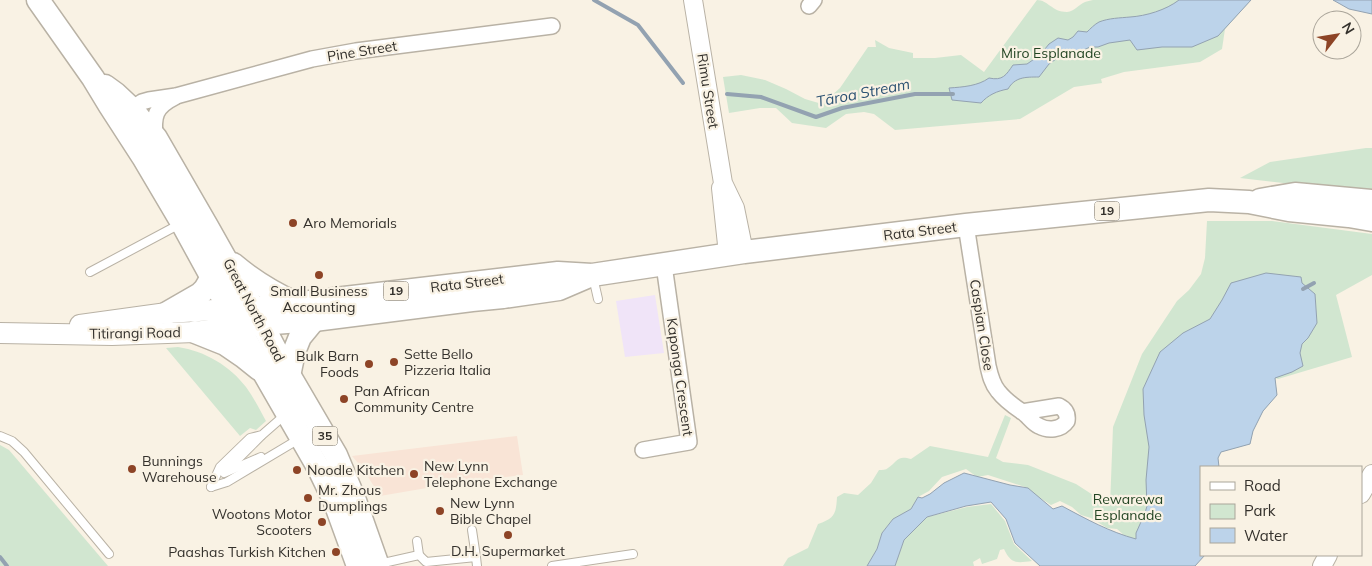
<svg xmlns="http://www.w3.org/2000/svg" width="1372" height="566" font-family="Mulish,sans-serif">
  <style>
    .industrial { fill: #f9e4d6 }
    .education { fill: #f0e4f8 }
    .green { fill: #d1e6d0 }
    .water { fill: #bcd3ea; stroke: #93a2b1 }
    .lines { fill: none; stroke-linecap: round; stroke-linejoin: round }
    .stream { stroke: #93a2b1; stroke-width: 4 }
    .service-casing { stroke: #b9b2a5; stroke-width: 10 }
    .minor-casing { stroke: #b9b2a5; stroke-width: 18 }
    .tertiary-casing { stroke: #b9b2a5; stroke-width: 20 }
    .secondary-casing { stroke: #b9b2a5; stroke-width: 22 }
    .primary-casing { stroke: #b9b2a5; stroke-width: 25 }
    .service { stroke: #fff; stroke-width: 8 }
    .minor { stroke: #fff; stroke-width: 15 }
    .tertiary { stroke: #fff; stroke-width: 18 }
    .secondary { stroke: #fff; stroke-width: 20 }
    .primary { stroke: #fff; stroke-width: 22 }
    .poi-dot { fill: #8d4426; stroke: #f9f2e4; stroke-width: 2 }
    .labels { text-anchor: middle; stroke-width: 4.5; stroke-linejoin: round; paint-order: stroke }
    .shield { fill: #f9f2e4; stroke: #6f6b63; stroke-width: 1 }
    .shield-label { font-size: 12px; font-weight: bold; fill: #34312c }
    .street-label { font-size: 14px; fill: #34312c; stroke: #f9f2e4 }
    .park-label { font-size: 14px; fill: #234523; stroke: #f9f2e4 }
    .poi-label { font-size: 14px; fill: #34312c; stroke: #f9f2e4; text-anchor: start }
    .water-label { font-size: 15px; font-style: italic; fill: #2c5273; stroke: #f9f2e4 }
  </style>
  <rect width="100%" height="100%" fill="#f9f2e4"/>
  <!-- industrial -->
  <path class="industrial" d="M517,436L523,475L456,483L380,496L363,469L352,456Z"/>
  <!-- education -->
  <path class="education" d="M655,295L664,353L625,357L616,301Z"/>
  <!-- green -->
  <g class="green">
    <path d="M1037,0C1048,0 1052,12 1067,12C1075,11 1078,5 1085,2C1087,1 1090,1 1093,0H1251L1225,29L1222,49L1200,62L1124,72L1101,79L1102,83L1074,87L1020,119L895,130L874,114L864,112L846,114L826,128L792,123L776,108H760L729,113L723,77L741,75L765,80L786,89L805,99L822,104L840,88L868,47H876L875,40L889,48L913,53V58H935L961,55L984,72Z"/>
    <path d="M1366,148H1372V193L1240,178L1270,162Z"/>
    <path d="M1207,221H1272L1372,234V275L1336,295L1352,357L1278,379L1275,378L1277,395L1263,411L1253,431L1250,444L1221,452L1218,458L1219,467L1192,340L1201,488L1164,551L1125,536L1117,529L1107,528L1091,518L1081,515L1072,507L1060,501L1051,505L1037,496L1028,488L988,475L977,477L966,469L942,477L929,491L918,497L911,509L893,519L882,533L877,549L867,566H783L788,558L808,548L818,524C835,518 836,514 837,497L844,493L858,495L871,483L879,470C882,470 886,470 888,468C898,462 896,455 911,459L930,446L988,457L1005,415L1011,418L996,458L1003,462L1028,465L1076,484L1110,506L1113,427L1142,354L1177,301L1189,290L1201,274L1205,258Z"/>
    <path d="M178,347C205,351 230,366 246,387C254,398 260,410 266,421L256,430L250,428L240,436L166,348Z"/>
    <path d="M0,445L9,450L108,566H0Z"/>
    <path d="M991,504L1005,521L1014,544L1032,561C1016,563 1011,564 1004,549L1000,550L997,559L982,564L980,558L973,562L974,566H895L904,540L927,517L967,507Z"/>
  </g>
  <!-- water -->
  <g class="water">
    <path d="M1179,0H1251L1218,36L1192,47H1162L1137,50L1130,40L1109,43L1098,47H1090L1073,55L1056,59L1049,64L1039,77C1025,77 1015,77 1008,89C997,91 988,95 981,103L952,100L949,88C963,87 978,86 989,78C1003,81 1006,75 1013,65L1027,64L1040,55L1049,44L1058,38L1068,40L1073,37L1078,31L1087,32C1090,29 1095,24 1099,22C1109,18 1120,18 1130,17C1146,16 1166,10 1179,0Z"/>
    <path d="M1333,0H1372V14L1349,9Z"/>
    <path d="M1266,273L1301,277L1302,283L1315,294L1317,323L1308,338L1302,344L1300,353L1303,366L1292,372L1275,378L1277,395L1263,411L1253,431L1250,444L1221,452L1218,458L1219,467H1201V555H1205L1195,566H1040L1015,543L1006,519L991,502L966,506L927,517L904,540L895,566H867L877,549L882,533L893,519L911,509L918,497L922,498L930,494L944,483L964,473L1010,485L1028,488L1053,509L1062,506C1086,519 1110,532 1136,539V533L1145,513L1147,506L1146,480L1149,447L1144,415L1143,389L1160,352L1183,333L1210,319L1222,300L1231,283Z"/>
  </g>
  <g class="lines">
    <!-- stream -->
    <g class="stream">
      <path d="M594,0L638,25L683,83"/>
      <path d="M727,94L761,97L816,117L842,108L915,94H953"/>
      <path d="M1303,289L1314,283"/>
      <path d="M0,557L7,566"/>
    </g>
    <!-- service casing -->
    <g class="service-casing">
      <g id="service">
        <path d="M90,272L180,224"/>
        <path d="M593,277L598,299"/>
        <path d="M0,436L12,441L24,452L109,554"/>
        <path d="M227,470L261,436"/>
        <path d="M224,473L261,457"/>
        <path d="M211,487L220,467L250,438L262,435L286,414"/>
        <path d="M211,487L227,482L299,439"/>
        <path d="M472,530L476,557"/>
        <path d="M417,541L419,555"/>
        <path d="M379,564L419,555L426,562L476,557L477,566"/>
        <path d="M552,566L633,554"/>
      </g>
    </g>
    <!-- minor casing -->
    <g class="minor-casing">
      <g id="minor">
        <path d="M809,6L814,0"/>
        <path d="M132,109L142,102L149,100L176,96L312,59L356,51L552,26"/>
        <path d="M155,137C153,116 155,107 175,97"/>
        <path d="M966,225L988,366C990,375 992,384 998,391C1005,400 1012,405 1021,411C1028,415 1032,423 1039,426C1048,431 1061,430 1067,421C1068,414 1065,409 1059,406L1022,412"/>
        <path d="M643,450L689,442L664,265"/>
      </g>
    </g>
    <!-- tertiary casing -->
    <g class="tertiary-casing">
      <g id="tertiary">
        <path d="M693,0L723,183L735,208L744,252"/>
        <path d="M721,188L728,254"/>
        <path d="M1361,494L1372,474"/>
        <path d="M1322,566L1328,555"/>
      </g>
    </g>
    <!-- secondary casing -->
    <g class="secondary-casing">
      <g id="secondary">
        <path d="M80,325L167,313L230,309"/>
        <path d="M0,333L112,335L195,332L239,326"/>
      </g>
    </g>
    <!-- primary casing -->
    <g class="primary-casing">
      <g id="primary">
        <path d="M38,0L93,78L110,106L143,157L182,223L264,373L318,467L334,500L358,566"/>
        <path d="M105,86L116,94L132,109L156,138L208,228L262,324L284,366L336,455L354,498L378,566"/>
        <path d="M1260,200L1295,194L1372,201"/>
        <path d="M233,264C253,281 271,292 295,303"/>
        <path d="M230,309L267,307L558,273L592,275L744,252L966,225L1209,200L1249,202L1289,210L1349,216L1372,220"/>
        <path d="M167,313L200,294L205,289L212,277"/>
        <path d="M248,325L314,320L472,300L503,297L559,289L587,277"/>
        <path d="M195,332L225,344L244,357L259,369"/>
        <path d="M289,376L294,352L300,337L314,320"/>
      </g>
    </g>
    <!-- service -->
    <use href="#service" class="service"/>
    <!-- minor -->
    <use href="#minor" class="minor"/>
    <!-- tertiary -->
    <use href="#tertiary" class="tertiary"/>
    <!-- secondary -->
    <use href="#secondary" class="secondary"/>
    <!-- primary -->
    <use href="#primary" class="primary"/>
  </g>
  <!-- markers -->
  <g class="poi-dot">
    <circle cx="293" cy="223" r="5"/>
    <circle cx="319" cy="275" r="5"/>
    <circle cx="394" cy="362" r="5"/>
    <circle cx="369" cy="364" r="5"/>
    <circle cx="344" cy="399" r="5"/>
    <circle cx="132" cy="469" r="5"/>
    <circle cx="297" cy="470" r="5"/>
    <circle cx="414" cy="474" r="5"/>
    <circle cx="308" cy="498" r="5"/>
    <circle cx="440" cy="511" r="5"/>
    <circle cx="322" cy="522" r="5"/>
    <circle cx="508" cy="535" r="5"/>
    <circle cx="336" cy="552" r="5"/>
  </g>
  <g class="labels">
    <!-- shield labels -->
    <g class="shield">
      <rect x="1094.5" y="201.5" width="25" height="19" rx="4"/>
      <rect x="383.5" y="281.5" width="25" height="19" rx="4"/>
      <rect x="312.5" y="426.5" width="25" height="19" rx="4"/>
    </g>
    <g class="shield-label">
      <text x="1107" y="215">19</text>
      <text x="396" y="295">19</text>
      <text x="325" y="440">35</text>
    </g>
    <!-- street labels -->
    <g class="street-label">
      <text transform="translate(362 51) rotate(-9)" y="5">Pine Street</text>
      <text transform="translate(708 91) rotate(81)" y="5">Rimu Street</text>
      <text transform="translate(920 231) rotate(-7)" y="5">Rata Street</text>
      <text transform="translate(467 283) rotate(-7)" y="5">Rata Street</text>
      <text transform="translate(254 310) rotate(62)" y="5">Great North Road</text>
      <text transform="translate(982 325) rotate(81)" y="5">Caspian Close</text>
      <text transform="translate(135 333) rotate(-1)" y="5">Titirangi Road</text>
      <text transform="translate(680 377) rotate(82)" y="5">Kaponga Crescent</text>
    </g>
    <!-- park labels -->
    <g class="park-label">
      <text x="1051" y="58">Miro Esplanade</text>
      <text x="1128" y="504">Rewarewa<tspan x="1128" dy="16">Esplanade</tspan></text>
    </g>
    <!-- poi labels -->
    <g class="poi-label">
      <text x="303" y="228">Aro Memorials</text>
      <text x="319" y="296" text-anchor="middle">Small Business<tspan x="319" dy="16">Accounting</tspan></text>
      <text x="404" y="359">Sette Bello<tspan x="404" dy="16">Pizzeria Italia</tspan></text>
      <text x="359" y="361" text-anchor="end">Bulk Barn<tspan x="359" dy="16">Foods</tspan></text>
      <text x="354" y="396">Pan African<tspan x="354" dy="16">Community Centre</tspan></text>
      <text x="142" y="466">Bunnings<tspan x="142" dy="16">Warehouse</tspan></text>
      <text x="424" y="471">New Lynn<tspan x="424" dy="16">Telephone Exchange</tspan></text>
      <text x="307" y="475">Noodle Kitchen</text>
      <text x="318" y="495">Mr. Zhous<tspan x="318" dy="16">Dumplings</tspan></text>
      <text x="450" y="508">New Lynn<tspan x="450" dy="16">Bible Chapel</tspan></text>
      <text x="312" y="519" text-anchor="end">Wootons Motor<tspan x="312" dy="16">Scooters</tspan></text>
      <text x="508" y="556" text-anchor="middle">D.H. Supermarket</text>
      <text x="326" y="557" text-anchor="end">Paashas Turkish Kitchen</text>
    </g>
    <!-- water labels -->
    <g class="water-label">
      <text transform="translate(863 93) rotate(-11)" y="5">Tāroa Stream</text>
    </g>
  </g>
  <!-- legend -->
  <rect x="1200" y="466" width="162" height="90" fill="#f9f2e4" stroke="#aaa59a"/>
  <rect x="1210" y="482" width="25" height="8" fill="#ffffff" stroke="#aaa59a"/>
  <text x="1244" y="491" font-size="15" fill="#34312c">Road</text>
  <rect x="1210" y="504" width="25" height="15" fill="#d1e6d0" stroke="#aaa59a"/>
  <text x="1244" y="516" font-size="15" fill="#34312c">Park</text>
  <rect x="1210" y="528" width="25" height="15" fill="#bcd3ea" stroke="#aaa59a"/>
  <text x="1244" y="541" font-size="15" fill="#34312c">Water</text>
  <!-- north arrow -->
  <g transform="translate(1337 35) rotate(59)"><circle r="24" fill="#f9f2e4" stroke="#aaa59a"/>
  <path d="M0-4L9 19L0 12L-9 19Z" fill="#8d4426"/>
  <text y="-8" font-size="14" font-weight="bold" text-anchor="middle" fill="#34312c">N</text>
  </g>
</svg>
